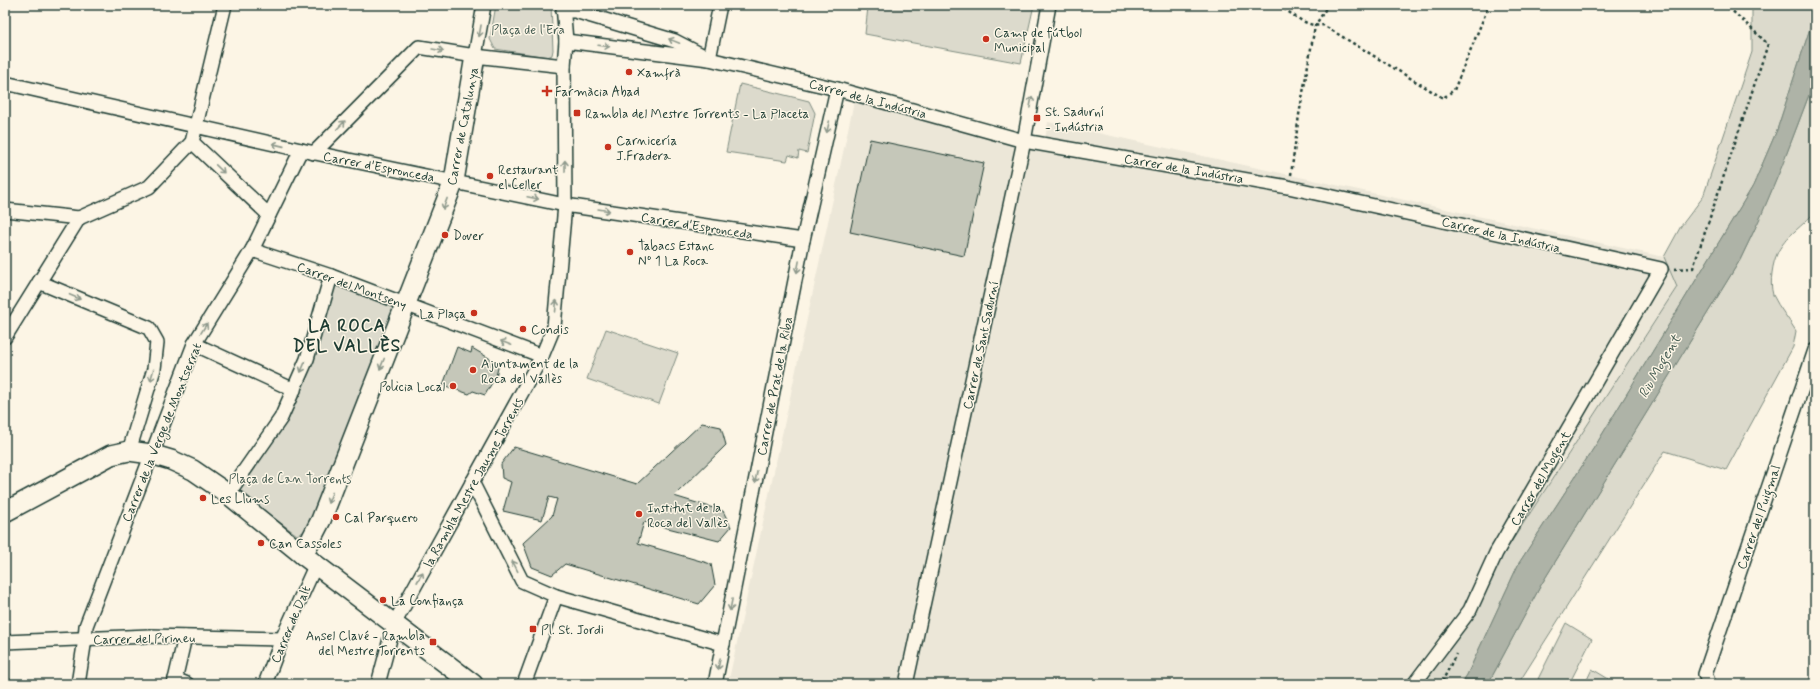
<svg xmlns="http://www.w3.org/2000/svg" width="1820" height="689" font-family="Mynerve,sans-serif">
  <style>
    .built { fill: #ece7d8 }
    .green { fill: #dcdacc; stroke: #7e8c80 }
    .water { fill: #aeb3a7; stroke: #758479 }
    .building { fill: #c5c7b9; stroke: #1f3d34 }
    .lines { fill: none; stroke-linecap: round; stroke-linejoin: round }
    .street-casing { stroke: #1f3d34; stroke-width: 16 }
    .secondary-casing { stroke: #1f3d34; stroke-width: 22 }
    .path { stroke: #1f3d34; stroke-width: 2.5; stroke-dasharray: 3 3; stroke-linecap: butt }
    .street { stroke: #fcf5e5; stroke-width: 13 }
    .secondary { stroke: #fcf5e5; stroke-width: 19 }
    .oneway { stroke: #8e998c }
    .poi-dot { fill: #c8321e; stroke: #fcf5e5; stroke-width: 1.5 }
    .labels { text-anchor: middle; stroke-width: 3; stroke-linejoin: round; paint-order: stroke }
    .park-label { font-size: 13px; fill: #455c52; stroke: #fcf5e5 }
    .poi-label { font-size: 13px; fill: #1f3d34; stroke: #fcf5e5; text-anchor: start }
    .street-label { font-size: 13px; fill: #1f3d34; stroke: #fcf5e5 }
    .water-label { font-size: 14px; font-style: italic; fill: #435a51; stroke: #fcf5e5 }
    .district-label { font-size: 17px; font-weight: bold; letter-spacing: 1px; fill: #1f3d34; stroke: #fcf5e5 }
  </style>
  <rect width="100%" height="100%" fill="#fcf5e5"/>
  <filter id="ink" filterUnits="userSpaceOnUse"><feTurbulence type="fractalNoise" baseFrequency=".025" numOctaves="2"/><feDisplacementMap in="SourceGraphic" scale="8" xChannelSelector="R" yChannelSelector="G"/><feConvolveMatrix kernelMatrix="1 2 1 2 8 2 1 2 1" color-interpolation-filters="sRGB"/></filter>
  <g filter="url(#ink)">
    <!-- built -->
    <path class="built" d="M854,102L1044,145L1048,122L1664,257L1677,287L1419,684H728Z"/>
    <!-- green -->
    <g class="green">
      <path d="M496,5H551L553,50L552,55L548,57L495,49L490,39Z"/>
      <path d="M858,5H1034L1021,63L865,34L868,7Z"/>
      <path d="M1752,5H1815V13L1777,130L1753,186L1597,443L1519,563L1467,675L1461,684H1419L1677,287L1664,257L1681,226L1703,197L1752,52Z"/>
      <path d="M1815,79V212C1795,234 1776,240 1772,273C1771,280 1771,288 1773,295C1779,308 1789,319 1796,331L1793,347L1726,470L1665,451L1518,684H1488L1541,585L1740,260C1769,202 1792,140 1815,79Z"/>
      <path d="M740,84L809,101L815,113L807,153L799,151L798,158L789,155L787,161L726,152Z"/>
      <path d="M335,281L402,307L312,528L297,535L232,487L281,418Z"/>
      <path d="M606,329L678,353L659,404L587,379Z"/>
      <path d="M1566,623L1592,639L1569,684H1548L1538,679Z"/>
      <path d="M1592,669L1617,684H1585Z"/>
    </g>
    <!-- water -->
    <path class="water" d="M1815,13V79L1782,166L1761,216L1740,260L1541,585L1488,684H1461L1467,675L1519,563L1597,443L1753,186L1777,130Z"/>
    <!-- building -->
    <g class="building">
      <path d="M870,139L984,163L964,256L850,232Z"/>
      <path d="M457,347L471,353L472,348L499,364L496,376L485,395L473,391L469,394L443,385Z"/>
      <path d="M702,423L721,427L726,445L674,496L723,511L731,527L719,541L644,522L638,543L711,564L715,585L699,604L565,564L552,575L532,567L523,543L552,516L557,499L549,497L542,520L503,511L511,482L502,478L501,464L514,447L637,484Z"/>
    </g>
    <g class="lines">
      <!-- street casing -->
      <g class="street-casing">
        <g id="street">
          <path d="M563,11H575L675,41L702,55"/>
          <path d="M566,41L709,59L837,89L1024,141L1288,187L1661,269L1496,553L1470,610L1414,684"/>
          <path d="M475,56L484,5"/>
          <path d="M709,59L720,5"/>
          <path d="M5,83L301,150L565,205L803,240"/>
          <path d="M192,142L269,215"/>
          <path d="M314,153L419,47L475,56L564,66"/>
          <path d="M5,210L79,218"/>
          <path d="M252,250L331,276L542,356"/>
          <path d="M39,282L149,328L157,342L154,369L129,451"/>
          <path d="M5,337L79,218L149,187L192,142L225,5"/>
          <path d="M194,344L294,390"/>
          <path d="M472,482L522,581L556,596L723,644"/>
          <path d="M228,494L281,418L307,359L331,276"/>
          <path d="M5,642L149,636L282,639"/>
          <path d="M175,679L187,684"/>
          <path d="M78,684L85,639L86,626L194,344L252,250L301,150"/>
          <path d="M174,684L185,637"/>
          <path d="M265,684L282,639L316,564"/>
          <path d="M378,684L394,624L542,356L554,327L565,205L564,66L566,41L563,5"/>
          <path d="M524,684L556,596"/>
          <path d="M715,684L803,240L837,89"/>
          <path d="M906,684L1024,141L1049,5"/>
          <path d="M1709,684L1705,674L1815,350"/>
        </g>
      </g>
      <!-- secondary casing -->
      <g class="secondary-casing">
        <g id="secondary">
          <path d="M5,512L111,455L129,451L151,454L171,460L193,470L228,494L303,555L473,684"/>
          <path d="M303,555L321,520L454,181L475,56"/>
        </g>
      </g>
      <!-- path -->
      <g class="path">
        <path d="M1279,5C1292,14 1307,28 1323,25L1443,98L1454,90L1489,5"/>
        <path d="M1291,175L1299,115L1315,26L1328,5"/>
        <path d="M1674,269L1693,268L1768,44L1726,5"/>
        <path d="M1450,684L1443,680L1456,654"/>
      </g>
      <!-- street -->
      <use href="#street" class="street"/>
      <!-- secondary -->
      <use href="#secondary" class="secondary"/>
    </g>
    <!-- one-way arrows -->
    <defs><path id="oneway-shaft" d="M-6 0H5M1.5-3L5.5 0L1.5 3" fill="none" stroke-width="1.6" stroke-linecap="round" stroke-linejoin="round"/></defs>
    <g class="oneway">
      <use href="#oneway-shaft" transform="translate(480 31) rotate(100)"/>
      <use href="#oneway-shaft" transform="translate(674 41) rotate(-158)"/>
      <use href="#oneway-shaft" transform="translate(604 46) rotate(7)"/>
      <use href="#oneway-shaft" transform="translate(438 50) rotate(10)"/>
      <use href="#oneway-shaft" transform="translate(1031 102) rotate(-79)"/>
      <use href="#oneway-shaft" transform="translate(341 125) rotate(-45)"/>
      <use href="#oneway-shaft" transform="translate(828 127) rotate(103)"/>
      <use href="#oneway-shaft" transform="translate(278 145) rotate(-167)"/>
      <use href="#oneway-shaft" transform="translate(565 166) rotate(-91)"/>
      <use href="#oneway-shaft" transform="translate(220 169) rotate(44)"/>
      <use href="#oneway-shaft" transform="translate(533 198) rotate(12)"/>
      <use href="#oneway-shaft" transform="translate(445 204) rotate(111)"/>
      <use href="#oneway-shaft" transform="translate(604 210) rotate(9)"/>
      <use href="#oneway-shaft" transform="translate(798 267) rotate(101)"/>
      <use href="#oneway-shaft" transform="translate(75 297) rotate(23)"/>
      <use href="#oneway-shaft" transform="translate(556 306) rotate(-85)"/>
      <use href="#oneway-shaft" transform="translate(204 328) rotate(-59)"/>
      <use href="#oneway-shaft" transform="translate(506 343) rotate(-159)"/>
      <use href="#oneway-shaft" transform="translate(382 364) rotate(112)"/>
      <use href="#oneway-shaft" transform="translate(303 367) rotate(113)"/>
      <use href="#oneway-shaft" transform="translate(152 375) rotate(106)"/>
      <use href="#oneway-shaft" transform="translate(756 477) rotate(101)"/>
      <use href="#oneway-shaft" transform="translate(330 498) rotate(112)"/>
      <use href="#oneway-shaft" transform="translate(515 566) rotate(-117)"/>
      <use href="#oneway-shaft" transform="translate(420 577) rotate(-61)"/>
      <use href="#oneway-shaft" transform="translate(731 605) rotate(101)"/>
      <use href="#oneway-shaft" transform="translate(719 664) rotate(101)"/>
    </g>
  </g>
  <!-- markers -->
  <g class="poi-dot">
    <circle cx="986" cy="39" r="4"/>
    <circle cx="629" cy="72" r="4"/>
    <path d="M545 85h4v4h4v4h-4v4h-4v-4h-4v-4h4z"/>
    <rect x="573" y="109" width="8" height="8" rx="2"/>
    <rect x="1033" y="114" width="8" height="8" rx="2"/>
    <circle cx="608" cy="147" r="4"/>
    <circle cx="490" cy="176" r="4"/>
    <circle cx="445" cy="235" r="4"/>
    <circle cx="630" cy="252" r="4"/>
    <circle cx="474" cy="313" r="4"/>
    <circle cx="523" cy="329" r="4"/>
    <circle cx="473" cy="370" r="4"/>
    <circle cx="453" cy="386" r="4"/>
    <circle cx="203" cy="498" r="4"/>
    <circle cx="639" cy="514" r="4"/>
    <circle cx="336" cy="517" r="4"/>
    <circle cx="261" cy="543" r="4"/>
    <circle cx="383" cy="600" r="4"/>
    <rect x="529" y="625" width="8" height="8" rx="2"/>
    <rect x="429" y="638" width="8" height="8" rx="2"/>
  </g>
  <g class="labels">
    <!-- park labels -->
    <g class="park-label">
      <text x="528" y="34">Plaça de l'Era</text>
      <text x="290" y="483">Plaça de Can Torrents</text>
    </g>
    <!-- poi labels -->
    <g class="poi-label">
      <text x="994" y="37">Camp de fútbol<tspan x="994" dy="15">Municipal</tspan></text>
      <text x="637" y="77">Xamfrà</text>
      <text x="555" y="96">Farmàcia Abad</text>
      <text x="1045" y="116">St. Sadurní<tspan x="1045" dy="15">- Indústria</tspan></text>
      <text x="585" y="118">Rambla del Mestre Torrents - La Placeta</text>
      <text x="616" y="145">Carnicería<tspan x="616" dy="15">J.Fradera</tspan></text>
      <text x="498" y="174">Restaurant<tspan x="498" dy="15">el Celler</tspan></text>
      <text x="453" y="240">Dover</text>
      <text x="638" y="250">Tabacs Estanc<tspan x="638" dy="15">Nº 1 La Roca</tspan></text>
      <text x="466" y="318" text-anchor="end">La Plaça</text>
      <text x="531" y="334">Condis</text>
      <text x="481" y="368">Ajuntament de la<tspan x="481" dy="15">Roca del Vallès</tspan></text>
      <text x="445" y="391" text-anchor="end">Policia Local</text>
      <text x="211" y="503">Les Llums</text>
      <text x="647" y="512">Institut de la<tspan x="647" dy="15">Roca del Vallès</tspan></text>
      <text x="344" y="522">Cal Parquero</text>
      <text x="269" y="548">Can Cassoles</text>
      <text x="391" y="605">La Confiança</text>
      <text x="541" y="634">Pl. St. Jordi</text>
      <text x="425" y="640" text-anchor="end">Ansel Clavé - Rambla<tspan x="425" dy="15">del Mestre Torrents</tspan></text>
    </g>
    <!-- street labels -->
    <g class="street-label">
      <text transform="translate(868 98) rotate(15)" y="5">Carrer de la Indústria</text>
      <text transform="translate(462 126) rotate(-79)" y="5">Carrer de Catalunya</text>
      <text transform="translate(379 166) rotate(11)" y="5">Carrer d'Espronceda</text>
      <text transform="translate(1184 168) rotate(10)" y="5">Carrer de la Indústria</text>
      <text transform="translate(697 225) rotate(9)" y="5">Carrer d'Espronceda</text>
      <text transform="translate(1501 234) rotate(13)" y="5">Carrer de la Indústria</text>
      <text transform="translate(352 285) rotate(20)" y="5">Carrer del Montseny</text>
      <text transform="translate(980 345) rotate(-78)" y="5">Carrer de Sant Sadurní</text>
      <text transform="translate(774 386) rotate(-79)" y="5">Carrer de Prat de la Riba</text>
      <text transform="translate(161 432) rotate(-68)" y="5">Carrer de la Verge de Montserrat</text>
      <text transform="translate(1540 478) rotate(-60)" y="5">Carrer del Mogent</text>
      <text transform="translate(473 482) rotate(-61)" y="5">la Rambla Mestre Jaume Torrents</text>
      <text transform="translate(1758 517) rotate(-71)" y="5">Carrer del Puigmal</text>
      <text transform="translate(290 624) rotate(-67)" y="5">Carrer de Dalt</text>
      <text transform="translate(144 638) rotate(-1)" y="5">Carrer del Pirineu</text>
    </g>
    <!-- water labels -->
    <g class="water-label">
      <text transform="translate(1659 366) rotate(-60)" y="5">Riu Mogent</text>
    </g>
    <!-- district labels -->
    <g class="district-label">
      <text x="347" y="331">LA ROCA<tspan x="347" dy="20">DEL VALLÈS</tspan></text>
    </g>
  </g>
  <!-- margin -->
  <rect width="1820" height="689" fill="none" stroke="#fcf5e5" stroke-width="20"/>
  <rect x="10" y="10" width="1800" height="669" fill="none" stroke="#1f3d34" stroke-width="1.5" filter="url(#ink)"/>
</svg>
